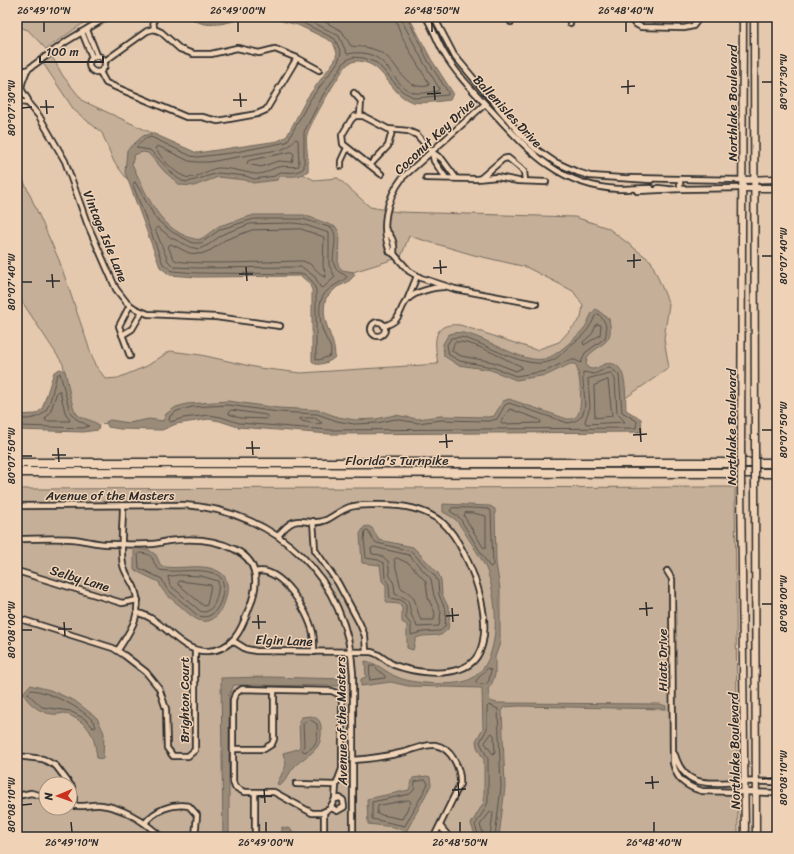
<svg xmlns="http://www.w3.org/2000/svg" width="794" height="854" font-family="Sriracha,sans-serif">
  <style>
    .green { fill: #c5af98; stroke: #786d62; fill-rule: evenodd }
    .water { fill: #9a8b79; stroke: #6e655a }
    .lines { fill: none; stroke-linecap: round; stroke-linejoin: round }
    .shore { stroke: #57514a; stroke-width: 1 }
    .street-casing { stroke: #2b2b2b; stroke-width: 8 }
    .secondary-casing { stroke: #2b2b2b; stroke-width: 9 }
    .highway-casing { stroke: #2b2b2b; stroke-width: 11 }
    .street { stroke: #f0d3b6; stroke-width: 4.5 }
    .secondary { stroke: #f0d3b6; stroke-width: 6 }
    .highway { stroke: #f0d3b6; stroke-width: 8 }
    .secondary-bridge-casing { stroke: #2b2b2b; stroke-width: 9; stroke-linecap: butt }
    .secondary-bridge { stroke: #f0d3b6; stroke-width: 6 }
    .ticks { fill: none; stroke: #2b2b2b; stroke-width: 1.5 }
    .labels { text-anchor: middle; stroke-width: 3; stroke-linejoin: round; paint-order: stroke }
    .street-label { font-size: 13px; fill: #2b2b2b; stroke: #f0d3b6 }
    .neatline { fill: none; stroke: #2b2b2b; stroke-width: 1.5 }
    .ticks-label { font-size: 10px; text-anchor: middle; fill: #2b2b2b }
  </style>
  <rect width="100%" height="100%" fill="#e4c9ae"/>
  <filter id="ink" filterUnits="userSpaceOnUse"><feTurbulence type="fractalNoise" baseFrequency=".025" numOctaves="2"/><feDisplacementMap in="SourceGraphic" scale="8" xChannelSelector="R" yChannelSelector="G"/><feConvolveMatrix kernelMatrix="1 2 1 2 8 2 1 2 1" color-interpolation-filters="sRGB"/></filter>
  <g filter="url(#ink)">
    <!-- green -->
    <g class="green">
      <path d="M17,17H85V22L46,49L28,30L17,26Z"/>
      <path d="M51,55L63,76L83,101L152,133L170,171L205,176L295,170L314,180L338,178L370,207L398,212L575,217L608,228L651,261L669,304L664,339L669,368L592,421H327L233,404L164,421L91,424L79,416L72,408L63,364L17,294V166L59,260L95,365L106,379L118,378L147,366L170,351L201,355L259,368L301,373L438,364C435,344 430,322 460,325L536,350L559,342L581,318L583,305L573,291L526,267L474,255L409,236L401,257L353,272H338L251,221L191,242L163,225L114,162L102,133L74,110L43,63Z"/>
      <path d="M735,487L738,837H17V489ZM46,784H70V808H46Z"/>
    </g>
    <!-- water -->
    <g class="water">
      <path d="M190,17H248C229,22 206,31 190,17Z"/>
      <path d="M266,17H409L431,59L453,93L450,100C441,101 421,104 413,102C391,96 386,67 364,62C359,60 351,61 347,65C340,72 310,124 307,134C305,142 309,160 308,171C299,178 291,176 280,176L277,180L253,183L245,180L218,177L194,186L180,185L165,172L148,153L143,152L134,155L132,164C147,195 160,234 200,240L219,226L254,215H304L336,227L339,233L338,265L342,270L353,272L355,275L348,282L337,287L326,298C319,323 335,335 335,357C330,362 322,365 315,364L312,361V290L309,283L301,276L197,277L170,275L160,267L125,172L127,150L143,136L152,133L197,153L278,141L287,136L307,98L335,60L337,53L333,42L298,25Z"/>
      <path d="M643,17H690L669,20Z"/>
      <path d="M596,309L609,319C614,344 603,341 588,356L586,364L588,368C595,371 599,366 605,364C629,358 625,397 626,410L641,419L642,432L330,434L238,427L220,421L209,419L176,424L162,430L120,429L108,427L106,422L110,420L129,423L149,419L163,421L166,414L176,407L187,404L228,401L278,408L318,410L338,417L355,420L376,419L395,415L418,419L440,416L489,417L494,416L503,401L509,399L567,419C571,419 576,419 578,414C583,407 580,369 575,364H570L547,375L516,380L491,370L458,365L444,356L443,344L448,335C471,321 522,371 550,357C558,354 580,334 585,327C589,321 590,313 596,309Z"/>
      <path d="M60,369L65,371C68,381 71,411 79,416C86,420 94,420 99,426L98,430L83,432L17,430V415L36,414L42,409L54,372Z"/>
      <path d="M443,504L490,506L495,509L496,563L500,589V643L495,657V675L492,683L488,689L490,701L497,703L660,704L666,706V709L519,706L504,707L502,710L505,787L499,837H476L471,824L484,802V760L477,747L476,741L483,728L482,688L408,686L391,682L361,686V679L366,677L365,661C378,663 385,672 397,677C412,684 451,686 466,681C505,667 498,596 485,566C481,558 461,526 456,520C452,517 447,514 443,512Z"/>
      <path d="M368,526L372,528L379,540L413,547L438,573L441,580L442,594L450,611L448,629L441,635L422,636L416,638L413,650L407,648V625L402,622V608L399,604L388,603L386,601V585L382,581L380,565L362,563L360,534L364,527Z"/>
      <path d="M134,548L149,550L156,555L161,566C179,571 204,561 221,573C236,582 222,626 202,621C194,620 185,610 179,605C171,598 162,593 159,582L134,570Z"/>
      <path d="M268,677L345,679V686L234,685L229,695V837H223L221,678Z"/>
      <path d="M30,685L50,690L75,701L97,718L104,733L103,759L97,758C94,732 89,723 64,713C47,718 30,707 23,693Z"/>
      <path d="M311,716C319,718 321,722 321,729C323,752 307,753 294,767C289,773 287,779 281,785L277,784L286,765L283,753L298,749L300,746L299,721L302,717Z"/>
      <path d="M427,776L430,777L431,785L406,832L394,827L368,824L367,799L409,790L413,778Z"/>
      <path d="M282,827L291,829L296,837H282Z"/>
    </g>
    <g class="lines">
      <!-- shore -->
      <g class="shore">
        <path d="M284,17L299,21L335,39L341,53L338,62L310,100L287,142L231,153L197,157L191,156L151,137L145,139L137,146V148L150,150L176,177L182,181L188,182L218,173L246,176L254,179L275,176L279,172C288,172 297,174 304,168V132L323,95L345,61L353,57L364,58L377,63L402,91L415,98L448,95V92L428,61L407,17"/>
        <path d="M303,17L339,36L347,54C392,45 389,89 416,93C423,94 431,92 438,91L439,88L424,63L403,23L402,17"/>
        <path d="M316,17L342,31L351,46C363,47 373,47 383,54C401,65 402,90 428,86L429,83C421,70 396,32 396,17"/>
        <path d="M296,139L298,140L299,166C292,168 285,165 278,167C270,169 264,175 255,174C243,172 231,168 218,168C207,169 194,182 183,176C173,172 161,157 155,148L158,146L189,161L197,162H209L283,149L289,146Z"/>
        <path d="M291,152L294,154L292,162L278,161L261,167L247,164L248,161Z"/>
        <path d="M135,182L156,219L172,232L193,243H201L221,229L254,219H303L332,228C340,240 329,256 335,267C337,273 344,273 347,277C340,284 329,286 323,296C317,305 320,326 325,336C328,343 333,348 330,356L319,360L316,359V290L312,281L304,274L197,273L172,271L163,264L133,185Z"/>
        <path d="M293,223L302,224L329,233V265L335,277L323,288L320,287L315,277L302,267L197,268L174,267L168,261L155,229L158,227L170,237L190,247L199,249L208,245L223,234L250,224Z"/>
        <path d="M301,229L324,237L323,266L326,275L325,278L310,264L303,261C283,261 185,266 175,260C171,257 170,250 168,246L171,244L189,253L201,254L211,250L225,240L252,230Z"/>
        <path d="M598,314C606,321 608,328 605,338L585,353L581,363L575,360H569L546,371L516,376L492,367L460,361L449,355L447,345L451,338L461,337C486,343 526,371 551,361C559,358 565,349 572,344C583,336 590,329 595,316Z"/>
        <path d="M597,324L601,325L600,335L584,345L583,342L592,334Z"/>
        <path d="M455,342C473,340 503,359 521,366L522,368L516,371L493,362L461,356L452,351Z"/>
        <path d="M610,367L619,375L622,412L637,421L636,428L330,430L239,423L221,417L209,415L183,418L171,422L169,420L170,416L177,411L192,407L228,405L278,412L317,414L337,421L354,424L377,423L395,419L418,423L441,420L489,421L497,419L505,405L509,403L568,423C595,419 581,391 583,372L594,374Z"/>
        <path d="M611,373L615,379L617,413L625,422L586,424L585,421L590,407L588,379Z"/>
        <path d="M608,380L612,416L595,418L594,386Z"/>
        <path d="M60,391L65,412L70,421H46L45,419L50,413L57,392Z"/>
        <path d="M510,409L540,420L541,423L502,424L501,422Z"/>
        <path d="M231,410L266,415L268,418L266,419L240,418L229,414V412Z"/>
        <path d="M302,418H315L322,423L316,424L302,421L300,419Z"/>
        <path d="M17,419C53,421 48,403 57,375L60,373L70,412L76,419L89,426L83,428L17,426"/>
        <path d="M473,508L488,509L491,511L493,565L491,567L489,566L459,517L450,511L452,508Z"/>
        <path d="M473,513L486,516V548L483,547L464,516L465,513Z"/>
        <path d="M368,530L373,540L377,543L411,551L435,576L438,582L439,595L446,611L445,627L440,631L422,632L411,635V625L406,618V605L401,600L390,598L389,585L385,578L384,563L378,560L366,558L364,539L365,531Z"/>
        <path d="M374,547L409,555L431,579L434,596L441,612L439,626L417,627C416,622 412,618 411,614C407,598 412,601 395,594L394,584L390,576L388,561L380,555L372,554L371,549Z"/>
        <path d="M140,553C158,554 149,562 160,570C175,574 209,565 221,578C228,585 219,626 197,615L166,588L162,579L139,568L138,554Z"/>
        <path d="M397,558L410,564L426,582L428,598L435,613L434,620H421C414,605 419,597 401,588L394,560Z"/>
        <path d="M179,575L201,576L218,581C220,591 214,617 200,611L170,585L168,577Z"/>
        <path d="M180,581L211,585L207,605L204,606L178,584Z"/>
        <path d="M370,666H374L385,676V678L370,680Z"/>
        <path d="M488,668L491,670L489,681L485,685L476,683V681Z"/>
        <path d="M31,690C46,690 93,712 96,727L94,728L85,719L70,711L42,707L28,694Z"/>
        <path d="M311,720L317,724C318,737 318,747 304,752L302,750L304,745L303,723Z"/>
        <path d="M492,733L494,735L495,752L493,754L485,743Z"/>
        <path d="M426,780L428,784L405,826L372,819V802L410,794L414,790L415,782Z"/>
        <path d="M409,800L411,802L402,819L377,814L378,806Z"/>
        <path d="M479,837L475,825L485,809L488,802V759L480,742L487,729V707L489,705L498,709L501,787L495,837"/>
        <path d="M484,837L480,825L491,811L493,813L490,837"/>
      </g>
      <!-- street casing -->
      <g class="street-casing">
        <g id="street">
          <path d="M153,17L154,29"/>
          <path d="M426,17C433,28 437,41 444,53C456,74 475,93 492,111C529,151 559,186 618,189C629,189 640,188 651,188"/>
          <path d="M434,17L454,55L521,135L536,149L555,162L577,172L590,176L651,180"/>
          <path d="M570,17V23"/>
          <path d="M630,17L634,23L641,27L684,28L693,26L700,17"/>
          <path d="M511,22V17"/>
          <path d="M154,29L161,32L180,49L193,54H211L237,48L259,53L275,49L297,58L319,70"/>
          <path d="M87,30L97,55"/>
          <path d="M82,32L92,57"/>
          <circle cx="97" cy="64" r="8"/>
          <path d="M105,61L147,31L154,29"/>
          <path d="M27,70L67,41L107,17"/>
          <path d="M17,71L27,70L22,83"/>
          <path d="M100,72L106,83L186,117H202L218,121L257,114L266,110L297,58"/>
          <path d="M17,74L22,83L21,89L17,93"/>
          <path d="M354,93L361,101L360,115"/>
          <path d="M17,97L22,102L28,103V100L21,89"/>
          <path d="M28,103L39,116L65,161L87,223L116,289L127,303L136,309L148,314L216,317L280,326"/>
          <path d="M485,104L403,177C386,199 380,227 390,252L394,254L409,271L421,278L455,289L536,304"/>
          <path d="M432,152L434,161L446,178"/>
          <path d="M370,165L388,146L392,131"/>
          <path d="M341,166V161L347,148"/>
          <path d="M381,174L343,144L342,135L351,120L355,116H363L388,129L408,131L417,135L432,152L442,159L456,178"/>
          <path d="M426,178L476,179L497,177L518,181L546,182"/>
          <path d="M481,178L503,159L508,158L524,171L525,181"/>
          <path d="M630,178L680,179V189L637,191"/>
          <path d="M679,179L743,180"/>
          <path d="M658,188L668,189"/>
          <path d="M679,189L743,188"/>
          <path d="M386,230C393,238 395,244 394,254"/>
          <path d="M408,298L417,276"/>
          <path d="M130,305L119,326L130,356"/>
          <circle cx="378" cy="329" r="7"/>
          <path d="M384,326C404,320 397,310 408,299C414,292 435,287 444,287"/>
          <path d="M122,335L132,329L142,312"/>
          <path d="M17,506L184,505C278,511 348,579 353,674V837"/>
          <path d="M313,521L315,550L338,583L360,624L365,636L366,651"/>
          <path d="M17,539C35,539 54,538 72,539C84,540 96,544 108,544C122,544 137,545 151,544C157,544 162,542 168,541C190,538 214,539 234,549C262,562 258,588 248,611C241,631 232,650 208,651C179,653 165,619 138,613"/>
          <path d="M17,571L122,603L138,600"/>
          <path d="M667,571L672,579L673,763C677,780 685,786 702,791L777,793"/>
          <path d="M255,572C281,565 308,611 313,633C314,640 314,646 314,652"/>
          <path d="M777,594V600"/>
          <path d="M17,618L113,648L124,655L146,672L159,688L166,709L167,748L173,756H188L195,750V650"/>
          <path d="M233,641L246,649L256,651L371,652C381,654 385,661 394,665C413,672 441,676 460,669C511,653 470,547 443,523C424,508 403,505 380,505C370,505 359,504 350,507C341,510 334,516 326,520C305,529 299,508 278,536"/>
          <path d="M118,650C131,630 144,612 134,587C131,580 125,574 123,565C120,547 123,525 123,506"/>
          <path d="M242,689L332,691L340,695L342,702V769L336,785L335,799L331,806L332,808L321,813H312L274,792H244L235,787L233,782V700L235,694Z"/>
          <path d="M777,742V748"/>
          <path d="M233,749H264L272,744L274,739V690"/>
          <path d="M675,755C685,789 711,783 739,782C752,781 764,782 777,782"/>
          <path d="M17,756L43,759L56,766L72,787L74,797L73,806"/>
          <path d="M353,760C371,759 388,756 405,752C415,749 425,744 435,745C452,748 461,769 460,784L434,837"/>
          <path d="M296,784L336,785"/>
          <path d="M255,792V837"/>
          <path d="M17,796L31,793L46,797"/>
          <path d="M70,805C81,808 91,804 101,805C125,808 144,821 161,837"/>
          <path d="M332,808L337,811L344,807L343,800L340,798L335,799"/>
          <path d="M145,823C155,810 172,803 189,806L197,815L195,837"/>
          <path d="M440,826L449,837"/>
          <path d="M324,837V812"/>
        </g>
      </g>
      <!-- secondary casing -->
      <g class="secondary-casing">
        <g id="secondary">
          <path d="M754,17L755,452"/>
          <path d="M743,180L777,179"/>
          <path d="M743,188H777"/>
          <path d="M741,451L743,17"/>
          <path d="M741,485L745,837"/>
          <path d="M755,485L756,837"/>
        </g>
      </g>
      <!-- highway casing -->
      <g class="highway-casing">
        <g id="highway">
          <path d="M17,463H777"/>
          <path d="M17,472L777,473"/>
        </g>
      </g>
      <!-- street -->
      <use href="#street" class="street"/>
      <!-- secondary -->
      <use href="#secondary" class="secondary"/>
      <!-- highway -->
      <use href="#highway" class="highway"/>
      <!-- secondary-bridge casing -->
      <g class="secondary-bridge-casing">
        <g id="secondary-bridge">
          <path d="M741,451V485"/>
          <path d="M755,452V485"/>
        </g>
      </g>
      <!-- secondary-bridge -->
      <use href="#secondary-bridge" class="secondary-bridge"/>
    </g>
  </g>
  <!-- ticks -->
  <path class="ticks" d="M44,22V32M238,22V32M432,22V32M626,22V32M628,80V94M762,82H772M434,86L435,100M621,87L635,86M240,93L241,107M427,94L441,93M46,100L47,114M233,100H247M40,107H54M22,108L32,107M634,254V268M762,256H772M440,260L441,274M627,261L641,260M246,267L247,281M433,268L447,267M52,274L53,288M239,274H253M46,281H60M22,282H32M640,428L641,442M762,430H772M446,434L447,448M633,435L647,434M252,441L253,455M439,442L453,441M58,448L59,462M246,448H260M52,455H66M22,456H32M646,602L647,616M762,604H772M452,608L453,622M639,609L653,608M258,615L259,629M446,616L459,615M64,622L65,636M252,622H266M58,629H72M22,630H32M652,776L653,789M762,779L772,778M458,782L459,796M645,783L659,782M264,789L265,803M452,790L466,789M258,796H272M22,805L32,804M71,822L72,832M266,822V832M460,822V832M654,822V832"/>
  <g class="labels">
    <!-- street labels -->
    <g class="street-label">
      <text transform="translate(732 103) rotate(-90)" y="5">Northlake Boulevard</text>
      <text transform="translate(508 111) rotate(47)" y="5">Ballenisles Drive</text>
      <text transform="translate(434 136) rotate(-43)" y="5">Coconut Key Drive</text>
      <text transform="translate(106 236) rotate(68)" y="5">Vintage Isle Lane</text>
      <text transform="translate(731 427) rotate(-90)" y="5">Northlake Boulevard</text>
      <text x="397" y="465">Florida's Turnpike</text>
      <text x="110" y="500">Avenue of the Masters</text>
      <text transform="translate(80 578) rotate(17)" y="5">Selby Lane</text>
      <text transform="translate(284 640) rotate(2)" y="5">Elgin Lane</text>
      <text transform="translate(662 660) rotate(-90)" y="5">Hiatt Drive</text>
      <text transform="translate(184 700) rotate(-90)" y="5">Brighton Court</text>
      <text transform="translate(341 721) rotate(-91)" y="5">Avenue of the Masters</text>
      <text transform="translate(734 751) rotate(-91)" y="5">Northlake Boulevard</text>
    </g>
  </g>
  <!-- margin -->
  <rect width="794" height="854" fill="none" stroke="#f0d3b6" stroke-width="44"/>
  <!-- north arrow -->
  <g transform="translate(58 796) rotate(268)"><circle r="19" fill="#f0d3b6" stroke="#a1907e"/>
  <path d="M0-3L7 15L0 10L-7 15Z" fill="#c8321e"/>
  <text y="-6" font-size="11" font-weight="bold" text-anchor="middle" fill="#2b2b2b">N</text>
  </g>
  <!-- scale -->
  <path d="M40 56v6h63v-6" fill="none" stroke="#2b2b2b" stroke-width="2"/>
  <text x="46" y="56" font-size="12" fill="#2b2b2b" stroke="#f0d3b6" stroke-width="3" paint-order="stroke">100 m</text>
  <rect x="22" y="22" width="750" height="810" class="neatline"/>
  <g class="ticks-label">
    <text x="44" y="14">26°49'10"N</text>
    <text x="238" y="14">26°49'00"N</text>
    <text x="432" y="14">26°48'50"N</text>
    <text x="626" y="14">26°48'40"N</text>
    <text transform="translate(783 82) rotate(-90)" y="4">80°07'30"W</text>
    <text transform="translate(11 108) rotate(-90)" y="4">80°07'30"W</text>
    <text transform="translate(783 256) rotate(-90)" y="4">80°07'40"W</text>
    <text transform="translate(11 282) rotate(-90)" y="4">80°07'40"W</text>
    <text transform="translate(783 430) rotate(-90)" y="4">80°07'50"W</text>
    <text transform="translate(11 456) rotate(-90)" y="4">80°07'50"W</text>
    <text transform="translate(783 604) rotate(-90)" y="4">80°08'00"W</text>
    <text transform="translate(11 630) rotate(-90)" y="4">80°08'00"W</text>
    <text transform="translate(783 778) rotate(-90)" y="4">80°08'10"W</text>
    <text transform="translate(11 805) rotate(-90)" y="4">80°08'10"W</text>
    <text x="72" y="846">26°49'10"N</text>
    <text x="266" y="846">26°49'00"N</text>
    <text x="460" y="846">26°48'50"N</text>
    <text x="654" y="846">26°48'40"N</text>
  </g>
</svg>
